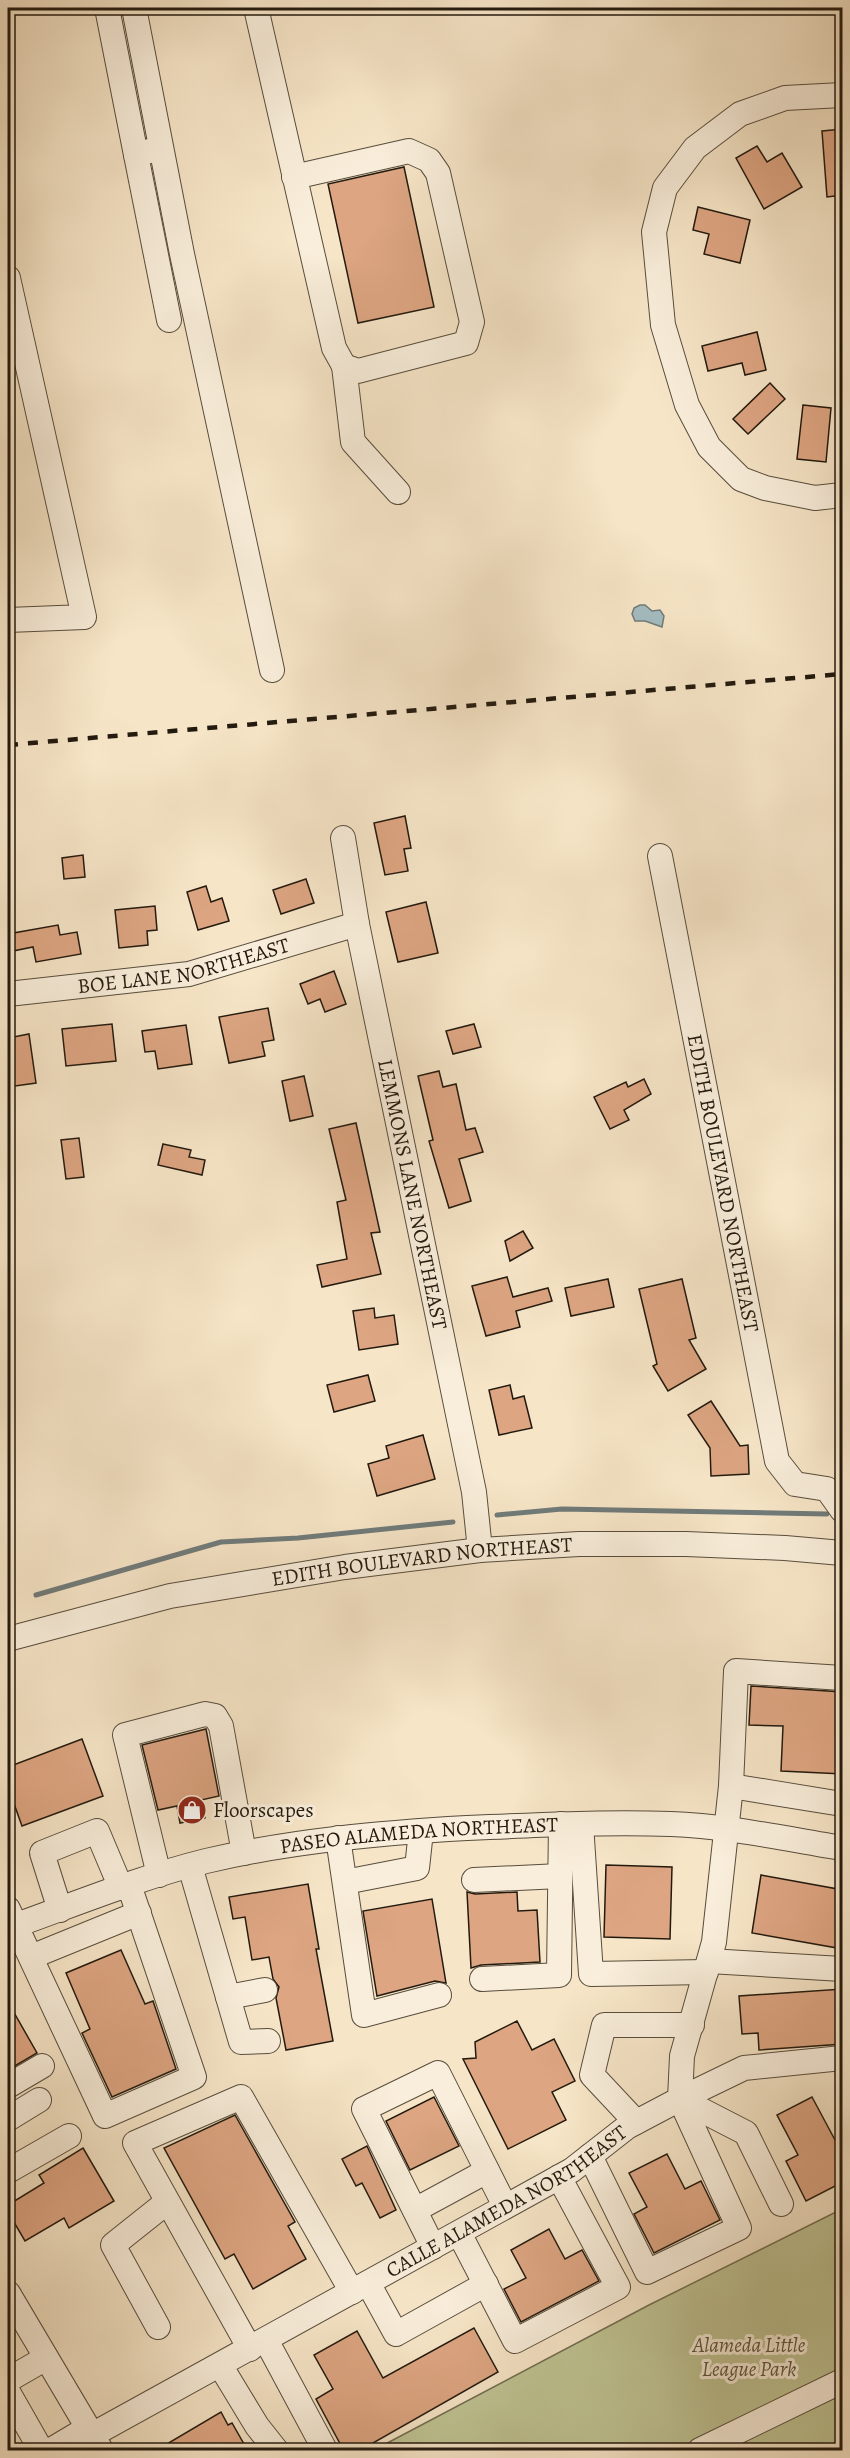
<svg xmlns="http://www.w3.org/2000/svg" width="850" height="2458" font-family="Alegreya,serif">
  <style>
    .green { fill: #bfc393; stroke: #716e51; stroke-width: 1.5 }
    .water { fill: #a3bcc1; stroke: #707b7a; stroke-width: 1.5 }
    .lines { fill: none; stroke-linecap: round; stroke-linejoin: round }
    .stream { stroke: #707b7a; stroke-width: 5 }
    .building { fill: #dda582; stroke: #231a0f; stroke-width: 1.5 }
    .minor-casing { stroke: #584d3d; stroke-width: 26 }
    .minor { stroke: #f9eedb; stroke-width: 24 }
    .rail { stroke: #231a0f; stroke-width: 4.5; stroke-dasharray: 10 10; stroke-linecap: butt }
    .labels { text-anchor: middle; stroke-width: 6; stroke-linejoin: round; paint-order: stroke }
    .street-label { font-size: 21px; fill: #231a0f; stroke: #f9eedb }
    .poi-label { font-size: 21px; fill: #231a0f; stroke: #f9eedb; text-anchor: start }
    .park-label { font-size: 21px; font-style: italic; fill: #5a553d; stroke: #f9eedb }
  </style>
  <rect width="100%" height="100%" fill="#f6e5c7"/>
  <filter id="stains"><feTurbulence type="fractalNoise" baseFrequency=".00333" numOctaves="4"/><feColorMatrix values="0 0 0 0 .2 0 0 0 0 .09 0 0 0 0 .02 0 0 0 .5 -.17"/></filter>
  <radialGradient id="worn" r=".72"><stop offset=".6" stop-color="#630" stop-opacity="0"/><stop offset="1" stop-color="#630" stop-opacity=".3"/></radialGradient>
  <!-- green -->
  <path class="green" d="M842,2209V2450H374L649,2305Z"/>
  <!-- water -->
  <path class="water" d="M640,605H645L652,611L660,610L664,616L662,627L645,621H635L632,614L634,608Z"/>
  <g class="lines">
    <!-- stream -->
    <g class="stream">
      <path d="M497,1515L562,1509L827,1514"/>
      <path d="M36,1595L221,1542L298,1538L453,1522"/>
      <path d="M8,1602L10,1600"/>
    </g>
  </g>
  <!-- building -->
  <g class="building">
    <path d="M843,129V195L827,197L822,131Z"/>
    <path d="M757,146L767,162L782,153L802,187L764,209L736,158Z"/>
    <path d="M404,167L434,307L358,323L328,184Z"/>
    <path d="M698,207L750,220L740,263L704,254L709,234L693,230Z"/>
    <path d="M757,332L766,370L745,375L742,363L708,371L702,346Z"/>
    <path d="M770,383L785,399L748,434L733,419Z"/>
    <path d="M803,405L831,408L826,462L797,459Z"/>
    <path d="M405,816L411,848L404,849L408,871L385,875L374,823Z"/>
    <path d="M83,855L85,877L64,879L62,858Z"/>
    <path d="M306,879L314,903L281,914L273,890Z"/>
    <path d="M206,886L211,902L222,898L229,921L198,930L187,892Z"/>
    <path d="M426,902L438,953L398,962L386,912Z"/>
    <path d="M155,906L157,930L147,931L148,945L119,948L115,910Z"/>
    <path d="M58,925L60,935L77,932L81,954L36,962L33,947L8,952V934Z"/>
    <path d="M334,971L346,1004L325,1012L320,999L308,1004L300,984Z"/>
    <path d="M268,1008L274,1040L262,1042L265,1056L229,1063L219,1017Z"/>
    <path d="M112,1024L116,1061L66,1066L62,1029Z"/>
    <path d="M474,1024L481,1047L453,1054L446,1031Z"/>
    <path d="M186,1025L192,1064L158,1069L155,1051L145,1052L142,1031Z"/>
    <path d="M29,1034L36,1083L8,1087V1038Z"/>
    <path d="M439,1071L443,1087L456,1084L466,1130L475,1128L483,1152L459,1159L471,1201L449,1208L429,1141L433,1140L418,1076Z"/>
    <path d="M304,1076L313,1116L290,1121L282,1081Z"/>
    <path d="M644,1079L651,1094L624,1110L629,1120L610,1129L594,1097L626,1082L628,1087Z"/>
    <path d="M356,1123L380,1232L371,1233L381,1274L322,1287L317,1265L347,1259L337,1202L346,1200L329,1129Z"/>
    <path d="M79,1138L84,1177L66,1179L61,1140Z"/>
    <path d="M163,1144L191,1150L189,1157L205,1160L202,1175L158,1165Z"/>
    <path d="M523,1231L533,1248L510,1261L505,1241Z"/>
    <path d="M507,1277L513,1297L548,1288L552,1301L516,1311L520,1327L486,1336L472,1286Z"/>
    <path d="M608,1279L614,1307L571,1316L565,1288Z"/>
    <path d="M682,1279L696,1338L689,1340L706,1369L668,1391L653,1366L657,1364L639,1289Z"/>
    <path d="M374,1308L375,1318L394,1315L398,1344L359,1350L353,1311Z"/>
    <path d="M368,1375L375,1401L334,1412L327,1385Z"/>
    <path d="M510,1385L513,1399L524,1396L532,1428L499,1435L489,1390Z"/>
    <path d="M711,1401L740,1446L748,1445L749,1474L711,1476L710,1448L688,1415Z"/>
    <path d="M423,1435L435,1479L377,1496L368,1464L389,1458L386,1446Z"/>
    <path d="M751,1686L843,1692V1774L781,1771L783,1726L749,1725Z"/>
    <path d="M206,1729L219,1796L201,1800L205,1818L180,1823L177,1806L158,1810L142,1745Z"/>
    <path d="M82,1739L103,1796L22,1826L8,1787V1767Z"/>
    <path d="M606,1865L672,1867L670,1939L604,1937Z"/>
    <path d="M761,1875L843,1890V1949L752,1933Z"/>
    <path d="M308,1884L319,1949H316L333,2041L286,2050L276,1998L279,1987L273,1979L269,1957L252,1960L245,1917L233,1919L229,1897Z"/>
    <path d="M467,1892L475,1894L517,1892L518,1911L537,1910L540,1962L481,1965L471,1968Z"/>
    <path d="M432,1899L446,1983L435,1981L377,1996L363,1911Z"/>
    <path d="M121,1950L145,2004L153,2001L176,2069L112,2097L82,2033L90,2029L66,1973Z"/>
    <path d="M843,1989V2044L759,2050L758,2033L742,2034L739,1996Z"/>
    <path d="M8,2002L37,2053L8,2070Z"/>
    <path d="M517,2021L532,2050L554,2039L575,2081L552,2092L566,2120L508,2149L463,2059L476,2058L475,2042Z"/>
    <path d="M434,2097L459,2146L410,2170L386,2121Z"/>
    <path d="M812,2097L843,2155V2182L806,2201L786,2161L798,2155L777,2115Z"/>
    <path d="M235,2115L295,2222L288,2226L306,2259L253,2289L234,2254L225,2259L164,2148Z"/>
    <path d="M367,2146L396,2210L380,2218L362,2183L356,2186L342,2159Z"/>
    <path d="M83,2148L114,2201L69,2228L64,2218L25,2241L8,2212V2205L44,2183L39,2175Z"/>
    <path d="M667,2154L685,2189L701,2181L720,2220L654,2253L634,2214L647,2207L629,2173Z"/>
    <path d="M549,2229L565,2259L582,2250L599,2281L521,2322L504,2289L526,2278L511,2250Z"/>
    <path d="M474,2328L498,2372L359,2451H344L316,2399L333,2389L314,2355L357,2331L383,2378Z"/>
    <path d="M221,2412L228,2425L232,2423L248,2451H155Z"/>
  </g>
  <g class="lines">
    <!-- minor casing -->
    <g class="minor-casing">
      <g id="minor">
        <path d="M107,8L136,155L160,148"/>
        <path d="M134,8L182,254L272,670"/>
        <path d="M256,8L334,348L344,366L358,371L466,343L472,322L438,173L429,160L409,151L294,177"/>
        <path d="M842,95L785,98L740,114L695,148L665,188L654,232L663,325L687,405L709,447L741,479L765,488L815,498L842,495"/>
        <path d="M136,155L169,320"/>
        <path d="M8,278L84,617L8,620"/>
        <path d="M344,366L353,442L398,492"/>
        <path id="s1" d="M343,838L357,924L474,1492L480,1550"/>
        <path id="s2" d="M660,856L777,1461L795,1484L827,1489L842,1510"/>
        <path id="s3" d="M8,994L189,974L357,924"/>
        <path id="s4" d="M8,1639L170,1596L345,1567L480,1550L579,1544H686L785,1548L842,1553"/>
        <path d="M731,1786L842,1804"/>
        <path d="M581,1824L591,1974L706,1972"/>
        <path d="M338,1838L364,2015L439,1995"/>
        <path d="M190,1866L241,2042L268,2041"/>
        <path d="M159,1875L125,1735L205,1714L215,1716L221,1726L244,1853"/>
        <path d="M474,1880L560,1876"/>
        <path d="M345,1882L417,1868L421,1831"/>
        <path d="M8,1909L105,2116L194,2077L129,1885"/>
        <path d="M60,1910L42,1853L97,1831L121,1888"/>
        <path id="s5" d="M8,1928C73,1905 138,1878 206,1861C291,1841 379,1833 467,1828C535,1825 603,1822 671,1824C728,1826 786,1839 842,1848"/>
        <path d="M31,1957L139,1913"/>
        <path d="M709,1961L842,1969"/>
        <path d="M482,1979L559,1975L561,1824"/>
        <path d="M228,1997L265,1990"/>
        <path d="M8,2086L42,2066"/>
        <path d="M680,2099L744,2068L842,2058"/>
        <path d="M680,2099L746,2133L781,2204"/>
        <path d="M8,2119L39,2100"/>
        <path d="M636,2122L592,2075L604,2025H692"/>
        <path d="M590,2156L647,2272L739,2228L680,2099"/>
        <path d="M8,2171L69,2136"/>
        <path d="M415,2210L487,2171"/>
        <path d="M459,2233L515,2341L618,2287L559,2177"/>
        <path d="M433,2247L364,2109L438,2073L505,2206"/>
        <path d="M368,2283L396,2334L486,2284"/>
        <path d="M8,2293L101,2450"/>
        <path d="M158,2327L113,2245L167,2202"/>
        <path d="M266,2340L325,2450"/>
        <path d="M250,2349L135,2143L241,2097L352,2292"/>
        <path d="M220,2365L257,2426L276,2450"/>
        <path d="M8,2380L46,2358"/>
        <path d="M8,2392L41,2450"/>
        <path id="s6" d="M92,2435L572,2170L627,2127L680,2099L682,2056L714,1942L731,1786L736,1671L842,1678"/>
        <path d="M51,2450L88,2428"/>
        <path d="M700,2450L842,2381"/>
      </g>
    </g>
    <!-- minor -->
    <use href="#minor" class="minor"/>
    <!-- rail -->
    <path class="rail" d="M8,745L842,674"/>
  </g>
  <!-- icons -->
  <defs>
    <g id="shop-disc" transform="scale(1.5)"><circle r="9.5" fill="#8f2418" stroke="#f9eedb"/><path d="M-5-2.5h2.3a2.7 3.5 0 0 1 5.4 0H5L5.5 6h-11ZM-1.5-2.5h3a1.5 2.3 0 0 0-3 0Z" fill="#fff"/></g>
  </defs>
  <g fill-rule="evenodd">
    <use href="#shop-disc" x="192" y="1810"/>
  </g>
  <g class="labels">
    <!-- street labels -->
    <g class="street-label">
      <text dy="7" stroke="none"><textPath href="#s3" startOffset="178">BOE LANE NORTHEAST</textPath></text>
      <text dy="7" stroke="none"><textPath href="#s2" startOffset="333">EDITH BOULEVARD NORTHEAST</textPath></text>
      <text dy="7" stroke="none"><textPath href="#s1" startOffset="363">LEMMONS LANE NORTHEAST</textPath></text>
      <text dy="7" stroke="none"><textPath href="#s4" startOffset="422">EDITH BOULEVARD NORTHEAST</textPath></text>
      <text dy="7" stroke="none"><textPath href="#s5" startOffset="424">PASEO ALAMEDA NORTHEAST</textPath></text>
      <text dy="7" stroke="none"><textPath href="#s6" startOffset="476">CALLE ALAMEDA NORTHEAST</textPath></text>
    </g>
    <!-- poi labels -->
    <g class="poi-label">
      <text x="213" y="1817">Floorscapes</text>
    </g>
    <!-- park labels -->
    <g class="park-label">
      <text x="749" y="2352">Alameda Little<tspan x="749" dy="24">League Park</tspan></text>
    </g>
  </g>
  <!-- margin -->
  <rect width="850" height="2458" fill="none" stroke="#f6e5c7" stroke-width="30"/>
  <rect x="9" y="9" width="832" height="2440" fill="none" stroke="#231a0f" stroke-width="3"/>
  <rect x="15" y="15" width="820" height="2428" fill="none" stroke="#231a0f" stroke-width="1.5"/>
  <rect width="100%" height="100%" filter="url(#stains)"/>
  <rect width="100%" height="100%" fill="url(#worn)"/>
</svg>
